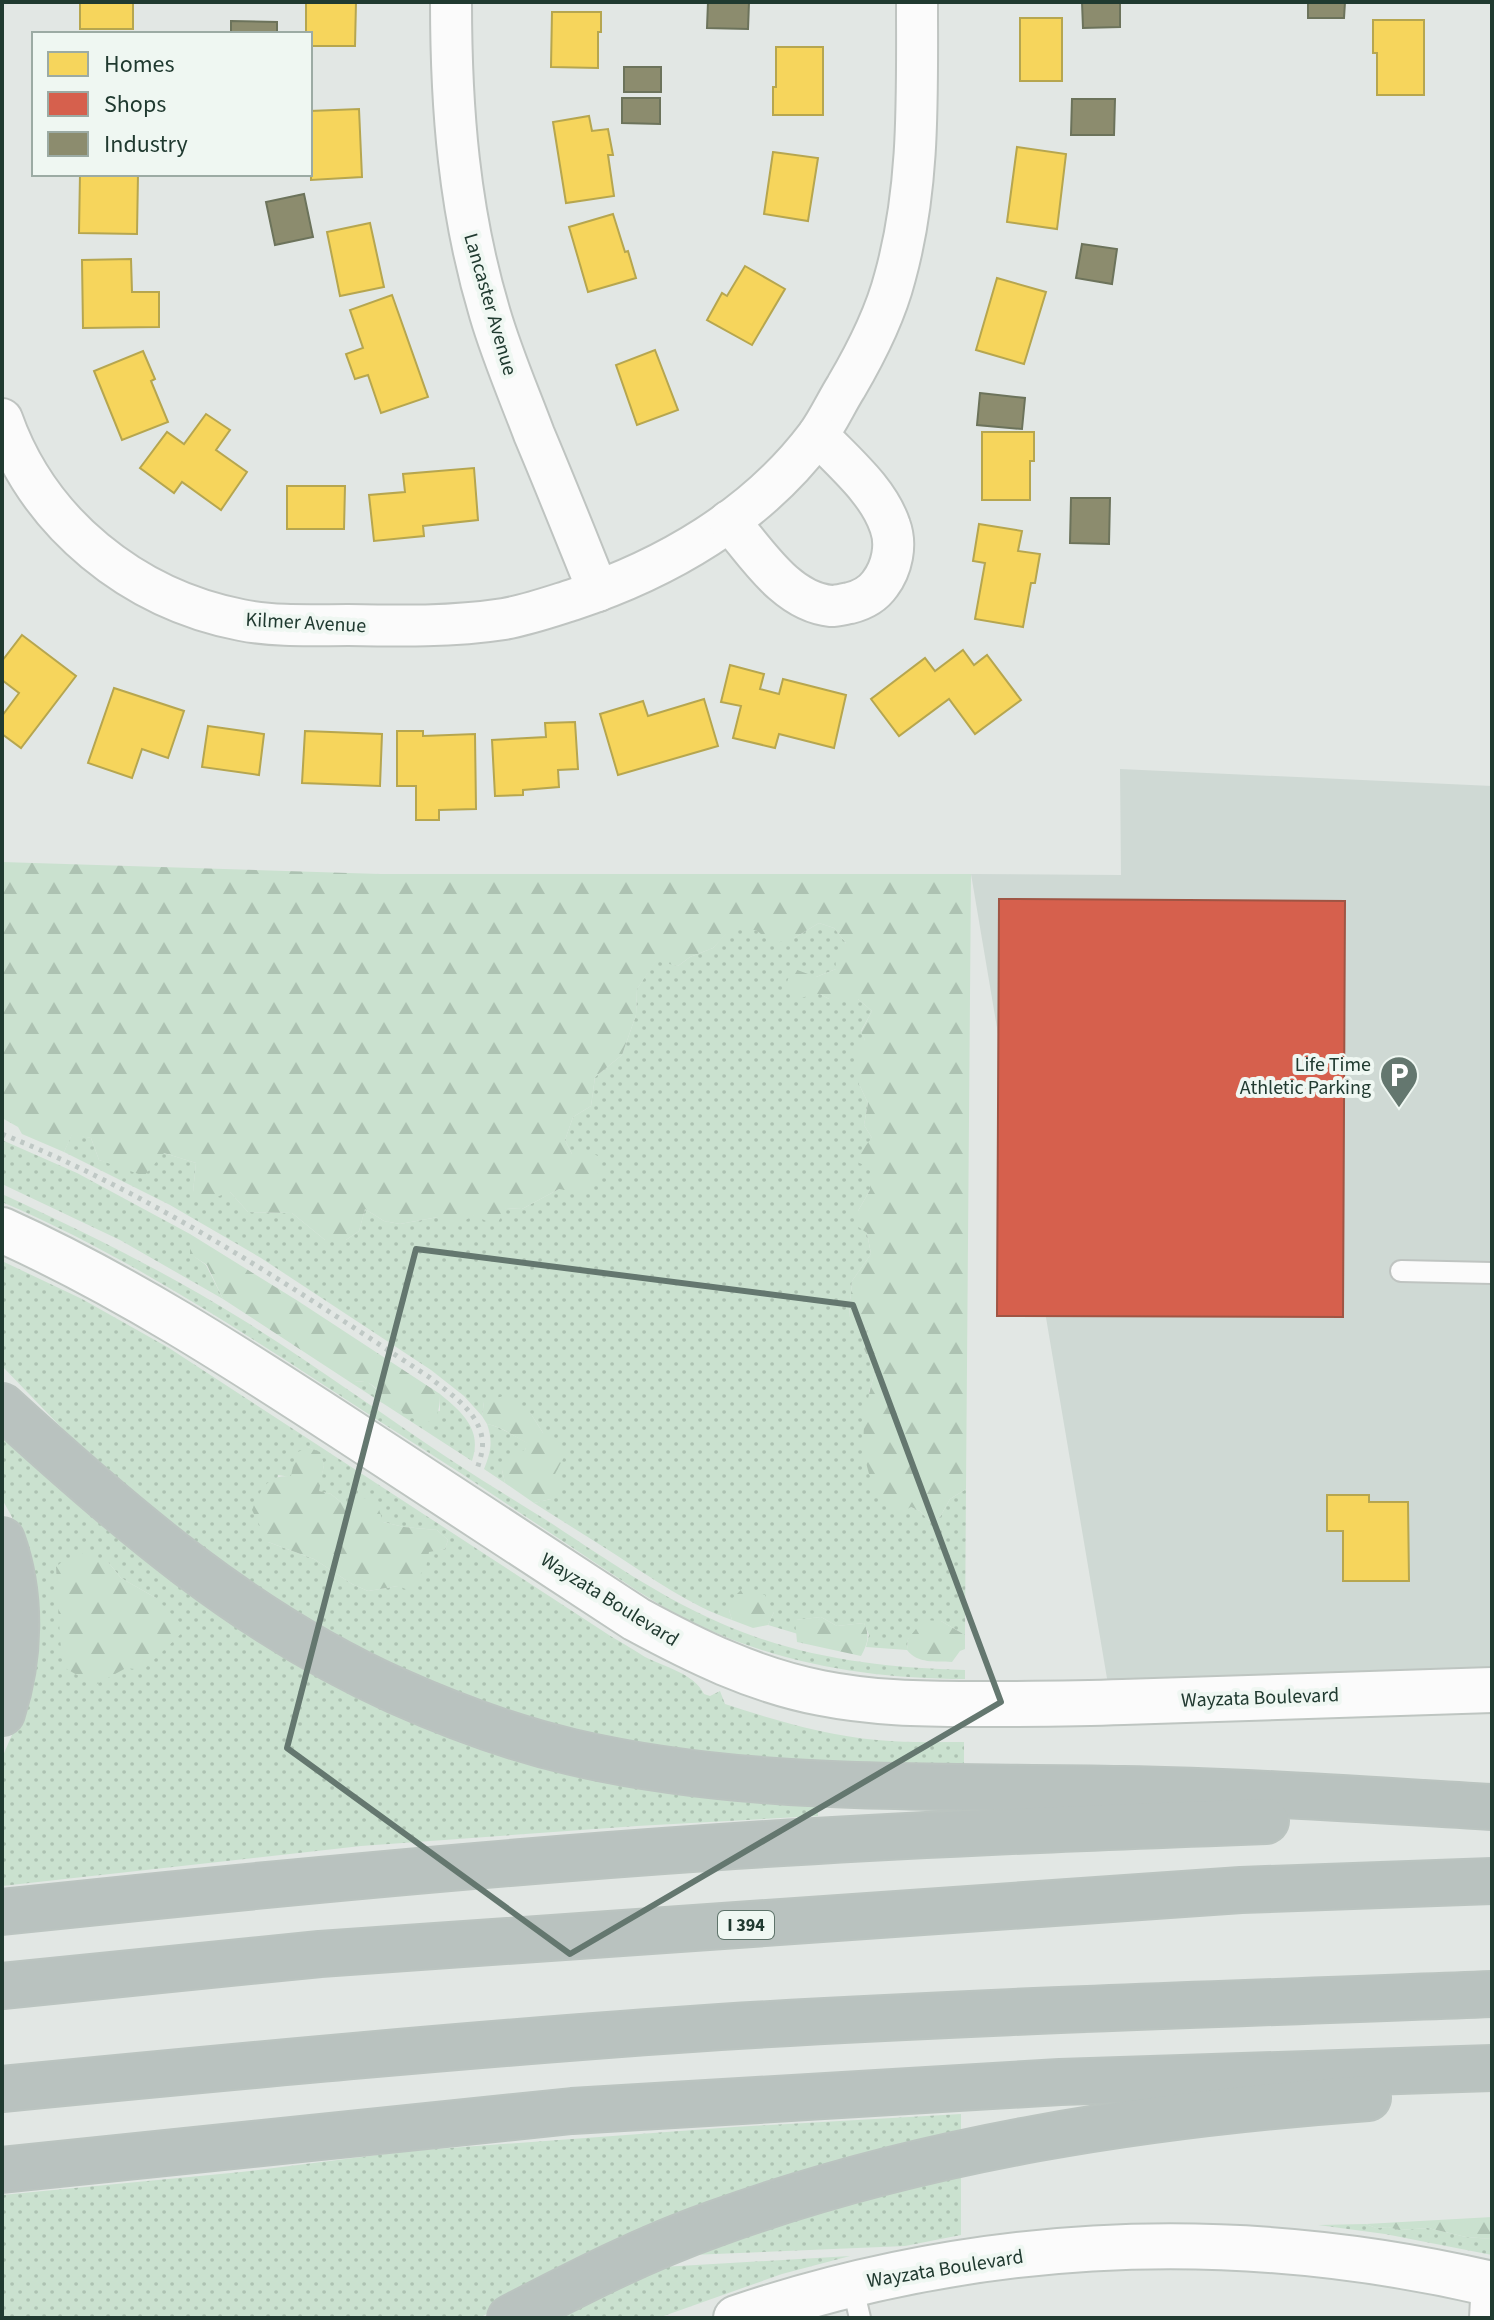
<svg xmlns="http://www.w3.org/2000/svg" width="1494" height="2320" font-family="'Source Sans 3',sans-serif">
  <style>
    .built { fill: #cfd9d4 }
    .grass { fill: url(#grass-dots); fill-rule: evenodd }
    .forest { fill: url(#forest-firs) }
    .homes { fill: #f6d55c; stroke: #b6a64f; stroke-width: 2 }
    .shops { fill: #d6604d; stroke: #9f5544; stroke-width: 2 }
    .industry { fill: #8c8c6e; stroke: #6c735b; stroke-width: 2 }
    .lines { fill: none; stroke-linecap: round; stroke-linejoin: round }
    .lane-casing { stroke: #bfc4c1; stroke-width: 24 }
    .street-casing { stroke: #bfc4c1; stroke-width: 44 }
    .secondary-casing { stroke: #bec5c1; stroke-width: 48 }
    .highway-casing { stroke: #bbc4c0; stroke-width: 48 }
    .path { stroke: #bfc8c5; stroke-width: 5; stroke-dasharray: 4 6; stroke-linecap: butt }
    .lane { stroke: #fbfbfb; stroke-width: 20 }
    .street { stroke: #fbfbfb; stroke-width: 40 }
    .secondary { stroke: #fbfbfb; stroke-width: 44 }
    .highway { stroke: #b9c2bf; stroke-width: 44 }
    .marked { fill: none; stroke: #64776f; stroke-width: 6; stroke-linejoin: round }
    .labels { text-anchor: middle; stroke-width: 8; stroke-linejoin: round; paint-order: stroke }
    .shield { fill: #eff7f2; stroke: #5e736a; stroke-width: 2 }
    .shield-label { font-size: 18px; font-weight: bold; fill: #203a30 }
    .street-label { font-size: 20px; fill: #203a30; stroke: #eff7f2 }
    .poi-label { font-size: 20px; fill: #203a30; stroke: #eff7f2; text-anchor: end }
  </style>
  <defs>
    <pattern id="grass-dots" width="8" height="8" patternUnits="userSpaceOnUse" patternTransform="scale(2)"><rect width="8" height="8" fill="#cae1cf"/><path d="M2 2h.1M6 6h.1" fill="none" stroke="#adc2b2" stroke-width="1.8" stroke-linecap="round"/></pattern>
    <pattern id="forest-firs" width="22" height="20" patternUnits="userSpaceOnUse" patternTransform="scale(2)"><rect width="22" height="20" fill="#cae1cf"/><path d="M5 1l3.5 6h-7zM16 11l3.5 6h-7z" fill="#adc2b2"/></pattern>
  </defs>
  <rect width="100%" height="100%" fill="#e2e7e4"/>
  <!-- built -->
  <path class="built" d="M1120,769L1492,786V1690L1111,1702L971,874L1121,875Z"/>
  <!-- grass -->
  <g class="grass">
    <path d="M819,923L834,928L846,943L836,969L816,977L820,994L829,999H858L872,1011L861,1031L865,1040L859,1084L868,1103L864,1125L872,1138L870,1190L858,1211L867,1233L871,1254L852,1281L849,1317L868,1330L864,1349L875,1372L869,1392L911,1507L920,1511L929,1521L940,1517L950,1499L966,1489L965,1635L941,1621L908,1639L907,1650L866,1647L869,1635L864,1623L837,1626L821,1617L796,1620L798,1634L768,1625L774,1612L729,1610L732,1620C689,1605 652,1578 613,1553C587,1536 560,1520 534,1503L551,1499L555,1474L543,1433L531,1414L484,1402L482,1416L464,1396L431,1370L261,1258L170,1205L64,1152L72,1134L91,1138L99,1160L117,1165L164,1153L196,1163L193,1192H230L248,1212L292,1213L325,1240H346L359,1231L365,1209L384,1221L400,1224L438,1217L474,1215L506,1208L522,1209L559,1189L572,1154L565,1140L573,1117L591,1106L595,1077L622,1055L636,1015L637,989L656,960L678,966L690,957L713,948L729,930H756L794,938Z"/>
    <path d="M2,1140L77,1173L190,1234L191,1254L206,1265L223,1299L120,1240L2,1184Z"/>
    <path d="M2,1194C85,1232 166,1272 243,1320C315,1365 383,1415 454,1462C486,1483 519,1503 551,1523C613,1564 675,1607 745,1633C816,1660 890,1668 965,1670V1679C866,1679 767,1662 678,1615C648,1599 620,1579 591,1560C549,1532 507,1504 465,1476C406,1438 346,1400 287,1361C195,1302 103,1245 2,1202Z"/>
    <path d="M2,1261L82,1299L169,1348L612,1637C623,1643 634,1650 645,1657C664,1667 694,1673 704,1694L710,1696L720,1691L725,1704C774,1720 825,1735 877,1740C906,1743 935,1742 964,1742V1773L681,1761L439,1695L236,1583L86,1453L2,1366ZM308,1447L319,1452L324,1465L318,1491L331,1494L348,1508L383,1522L404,1527L437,1530L448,1540L445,1549L429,1551L398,1586L368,1591L352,1584L314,1559L268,1542L278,1475L291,1477Z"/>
    <path d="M350,1382H368L388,1400L440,1411V1394C462,1412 483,1430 472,1461Z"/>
    <path d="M487,1424C502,1427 513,1436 528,1443L525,1450L502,1470L505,1483L484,1469C491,1452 493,1441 487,1424Z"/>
    <path d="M2,1429L289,1653L818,1799V1816L637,1826L361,1846L2,1886V1758L17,1723L22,1548L12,1517L2,1499ZM108,1562L121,1578L156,1598L58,1584L56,1567Z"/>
    <path d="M961,2114V2138L591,2260L479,2318H2V2195L241,2172L409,2151L734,2127Z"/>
    <path d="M961,2175V2235L905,2246L691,2255L795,2216Z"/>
    <path d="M1366,2224L1376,2228L1388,2227L1399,2230L1428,2228L1466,2237L1492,2239V2255L1385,2234L1318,2225Z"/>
    <path d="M850,2256L782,2274L658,2318H557L662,2267Z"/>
  </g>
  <!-- forest -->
  <g class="forest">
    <path d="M2,862L380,874H971L966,1489L950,1499L940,1517L929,1521L920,1511L911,1507L895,1515C888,1505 877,1495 873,1484C857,1447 864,1409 875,1372L864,1349L868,1330L849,1318L852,1281L871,1254L867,1233L857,1226L858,1211L870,1190V1167L859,1163V1153L872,1138L864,1125L868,1103L859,1084L856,1053L865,1040L861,1032L872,1011L858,999H829L820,994L799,998L787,982L792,968L816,977L836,969L835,953L846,943L834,928L819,923L794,938L773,944L756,930H730L713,948L690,957L678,966L656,961L637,989L636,1015L622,1055L595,1077L591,1106L573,1117L565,1140L572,1154L583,1149L598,1156L601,1169L584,1193L559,1189L522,1209L506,1208L496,1226L474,1215L451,1229L438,1217L400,1224L384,1221L365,1209L359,1231L346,1240H325L292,1213L248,1212L230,1192L203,1202L193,1192L196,1163L164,1153L144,1176L99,1160L91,1138L72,1135L64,1152L22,1134L18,1127L2,1118Z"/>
    <path d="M190,1234L298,1301L440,1394C440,1442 410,1418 387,1400C382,1395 375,1386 369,1383C364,1381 355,1382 350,1382L223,1299L207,1265L190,1254Z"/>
    <path d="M503,1396L531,1414L543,1433L558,1441L564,1457L555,1474L561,1490L551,1499L534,1503L505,1483L502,1470L504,1458L525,1450L527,1443C514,1436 502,1427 487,1424L482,1416L484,1402Z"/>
    <path d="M308,1447L320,1452L324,1465L319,1491L331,1494L348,1508L357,1497L376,1500L383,1522L404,1527L437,1530L448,1540L445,1549L429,1552L426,1567L408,1590L398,1586L368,1591L352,1584L314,1559L268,1542L252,1510C261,1490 266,1475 291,1476L296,1453Z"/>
    <path d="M85,1553L108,1562L121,1578L156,1598L186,1629L143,1670L126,1668L95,1685L63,1667L60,1638L56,1567L64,1560Z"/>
    <path d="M742,1589L765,1595L774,1612L768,1625L753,1628L732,1620L729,1610L730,1601Z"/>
    <path d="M821,1617L837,1626L864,1623C870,1636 868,1643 861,1656L797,1642L795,1620Z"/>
    <path d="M923,1620L941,1621L965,1635V1649L960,1651L952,1662C935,1661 918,1664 907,1650L908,1639Z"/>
    <path d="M1492,2217V2239L1466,2237L1428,2228L1399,2230L1388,2227L1376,2228L1366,2224Z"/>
  </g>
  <!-- homes -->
  <g class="homes">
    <rect x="80" y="2" width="53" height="27"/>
    <path d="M306,2H356L355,46H310V34H306Z"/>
    <path d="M552,12H601V32H598V68L551,67Z"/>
    <rect x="1020" y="18" width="42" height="63"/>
    <path d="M1373,20H1424V95H1377V53H1373Z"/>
    <path d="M776,47H823V115H773V87H776Z"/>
    <path d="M359,109L362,177L311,180L310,111Z"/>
    <path d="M589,116L592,131L608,129L613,155H608L614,196L566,203L553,122Z"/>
    <path d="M1017,147L1066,154L1057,229L1007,222Z"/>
    <path d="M773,152L818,158L808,221L764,214Z"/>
    <path d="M80,174H138L137,234L79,233Z"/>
    <path d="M613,214L625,252L628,251L636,278L588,292L569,227Z"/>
    <path d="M370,223L384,287L340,296L327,232Z"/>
    <path d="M131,259L132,292H159V327L83,328L82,260Z"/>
    <path d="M745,266L785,289L752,345L707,320L722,293L727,296Z"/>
    <path d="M997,278L1046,292L1024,364L976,350Z"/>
    <path d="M392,295L428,397L381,413L368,375L355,379L346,354L363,348L350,310Z"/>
    <path d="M655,350L678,410L637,425L616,365Z"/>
    <path d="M143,351L155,379L151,381L168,422L122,440L94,371Z"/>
    <path d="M206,414L230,430L216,450L247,472L221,510L182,482L174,493L140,468L167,432L184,444Z"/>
    <path d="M982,432H1034V461H1030V500H982Z"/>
    <path d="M474,468L478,520L423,526L424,536L374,541L369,495L405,492L403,474Z"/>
    <path d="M287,486H345L344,529H287Z"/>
    <path d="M979,524L1022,531L1018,551L1040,554L1035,583H1031L1023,627L975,619L985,563L973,561Z"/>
    <path d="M22,635L76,676L21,748L2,734V716L19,693L2,680V661Z"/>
    <path d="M963,650L974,665L987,655L1021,700L975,734L949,699L899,736L871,699L925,658L935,671Z"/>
    <path d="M730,665L764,674L760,689L779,694L783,679L846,695L834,748L779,734L775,748L733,738L741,706L721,702Z"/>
    <path d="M114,688L184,711L168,758L142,749L132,778L88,763Z"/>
    <path d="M704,699L718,746L618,775L600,714L643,701L648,716Z"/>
    <path d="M575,722L578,769L558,770L559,787L523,790V795L495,796L492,740L546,737L545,723Z"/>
    <path d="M208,726L264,734L259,775L202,767Z"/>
    <path d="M305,731L382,734L380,786L302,783Z"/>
    <path d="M397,731H423V736L475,734L476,809L439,810V820H416V786H397Z"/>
    <path d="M1327,1495H1369V1502H1408L1409,1581H1343V1531H1327Z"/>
  </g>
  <!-- shops -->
  <path class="shops" d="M999,899L1345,901L1343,1317L997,1316Z"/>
  <!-- industry -->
  <g class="industry">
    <path d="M708,2H749L748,29L707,28Z"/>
    <path d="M1082,2H1120V27L1083,28Z"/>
    <path d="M1308,2H1345L1344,18H1308Z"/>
    <path d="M231,21L277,22V34H231Z"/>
    <rect x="624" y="67" width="37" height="25"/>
    <path d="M622,98H660V124L622,123Z"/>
    <path d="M1072,99H1115L1114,135H1071Z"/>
    <path d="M304,194L313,237L275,245L266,202Z"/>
    <path d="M1082,244L1117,249L1112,284L1076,278Z"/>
    <path d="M980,393L1025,398L1022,429L977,425Z"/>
    <path d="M1071,498H1110L1109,544L1070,543Z"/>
  </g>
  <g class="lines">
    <!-- lane casing -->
    <g class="lane-casing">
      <g id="lane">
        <path d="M1401,1271L1492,1273"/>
        <path d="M852,2284L860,2318"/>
        <path d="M1480,2318L1482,2281"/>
      </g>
    </g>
    <!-- street casing -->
    <g class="street-casing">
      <g id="street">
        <path d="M451,2C451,109 459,211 490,314C502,355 519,394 534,434C556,486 577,539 598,591"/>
        <path d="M2,419C39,524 133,599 241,620C276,627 313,625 348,625C400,626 452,627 504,619C527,615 550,607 572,600C666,569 756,517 817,436C828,421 836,403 846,387C866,353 885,316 895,277C920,187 917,95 917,2"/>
        <path d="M729,521C756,552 786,602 831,606C837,606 844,604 850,603C862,600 873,594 880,584C892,568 897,545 890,526C878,490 843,462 818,435"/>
      </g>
    </g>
    <!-- secondary casing -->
    <g class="secondary-casing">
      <g id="secondary">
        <path d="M2,1230C124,1285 235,1357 347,1430C443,1493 540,1556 636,1619C695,1651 754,1680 821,1693C871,1703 921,1704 971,1704C1022,1704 1072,1704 1123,1702C1246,1698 1369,1694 1492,1690"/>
        <path d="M736,2318C984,2235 1238,2225 1492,2284"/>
      </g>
    </g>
    <!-- highway casing -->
    <g class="highway-casing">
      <g id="highway">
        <path d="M2,1406C123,1517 247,1624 397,1691C453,1716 512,1738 572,1752C752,1794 939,1785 1123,1789C1246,1791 1369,1800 1492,1807"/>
        <path d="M2,1540C22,1595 20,1658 2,1713"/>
        <path d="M2,1912C236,1887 471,1864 706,1848C892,1835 1079,1828 1266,1821"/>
        <path d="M2,1986L320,1954L1241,1890L1492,1881"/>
        <path d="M2,2089C241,2066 480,2043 720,2027C977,2011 1235,2004 1492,1994"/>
        <path d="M2,2170L572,2111L1060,2082L1492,2068"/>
        <path d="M510,2318C576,2284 643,2249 714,2224C923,2148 1146,2114 1368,2098"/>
      </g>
    </g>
    <!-- path -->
    <path class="path" d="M2,1134C155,1195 292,1287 429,1377C449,1393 478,1411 482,1438C484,1448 480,1460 477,1469"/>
    <!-- lane -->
    <use href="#lane" class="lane"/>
    <!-- street -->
    <use href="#street" class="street"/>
    <!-- secondary -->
    <use href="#secondary" class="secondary"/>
    <!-- highway -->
    <use href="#highway" class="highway"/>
  </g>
  <!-- marked area -->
  <path class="marked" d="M416,1249L853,1305L1001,1702L570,1954L287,1748Z"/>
  <!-- icons -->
  <defs>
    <g id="parking-pin" transform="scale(2)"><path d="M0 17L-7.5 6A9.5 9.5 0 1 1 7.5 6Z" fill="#64776f" stroke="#eff7f2"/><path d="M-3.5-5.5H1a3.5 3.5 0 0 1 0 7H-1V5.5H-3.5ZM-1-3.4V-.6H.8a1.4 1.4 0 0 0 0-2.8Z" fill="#fff"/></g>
  </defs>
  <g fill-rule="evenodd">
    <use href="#parking-pin" x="1399" y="1075"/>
  </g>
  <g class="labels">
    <!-- shield labels -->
    <rect class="shield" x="718" y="1911" width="56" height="28" rx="6"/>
    <g class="shield-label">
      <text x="746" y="1931">I 394</text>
    </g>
    <!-- street labels -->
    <g class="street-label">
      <text transform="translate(491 304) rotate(74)" y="7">Lancaster Avenue</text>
      <text transform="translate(306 622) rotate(3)" y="7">Kilmer Avenue</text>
      <text transform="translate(610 1599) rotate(32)" y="7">Wayzata Boulevard</text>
      <text transform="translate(1260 1697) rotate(-2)" y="7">Wayzata Boulevard</text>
      <text transform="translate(945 2268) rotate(-9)" y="7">Wayzata Boulevard</text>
    </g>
    <!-- poi labels -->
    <g class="poi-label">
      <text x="1371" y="1071">Life Time<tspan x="1371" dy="23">Athletic Parking</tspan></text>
    </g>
  </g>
  <!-- border -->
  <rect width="1494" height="2320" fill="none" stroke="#203a30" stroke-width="8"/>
  <!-- legend -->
  <rect x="32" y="32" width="280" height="144" fill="#eff7f2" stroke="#9caba4" stroke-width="2"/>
  <rect x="48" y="52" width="40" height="24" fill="#f6d55c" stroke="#9caba4" stroke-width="2"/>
  <text x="104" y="72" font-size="24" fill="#203a30">Homes</text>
  <rect x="48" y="92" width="40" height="24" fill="#d6604d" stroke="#9caba4" stroke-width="2"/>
  <text x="104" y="112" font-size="24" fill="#203a30">Shops</text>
  <rect x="48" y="132" width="40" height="24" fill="#8c8c6e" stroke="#9caba4" stroke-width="2"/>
  <text x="104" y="152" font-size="24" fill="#203a30">Industry</text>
</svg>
